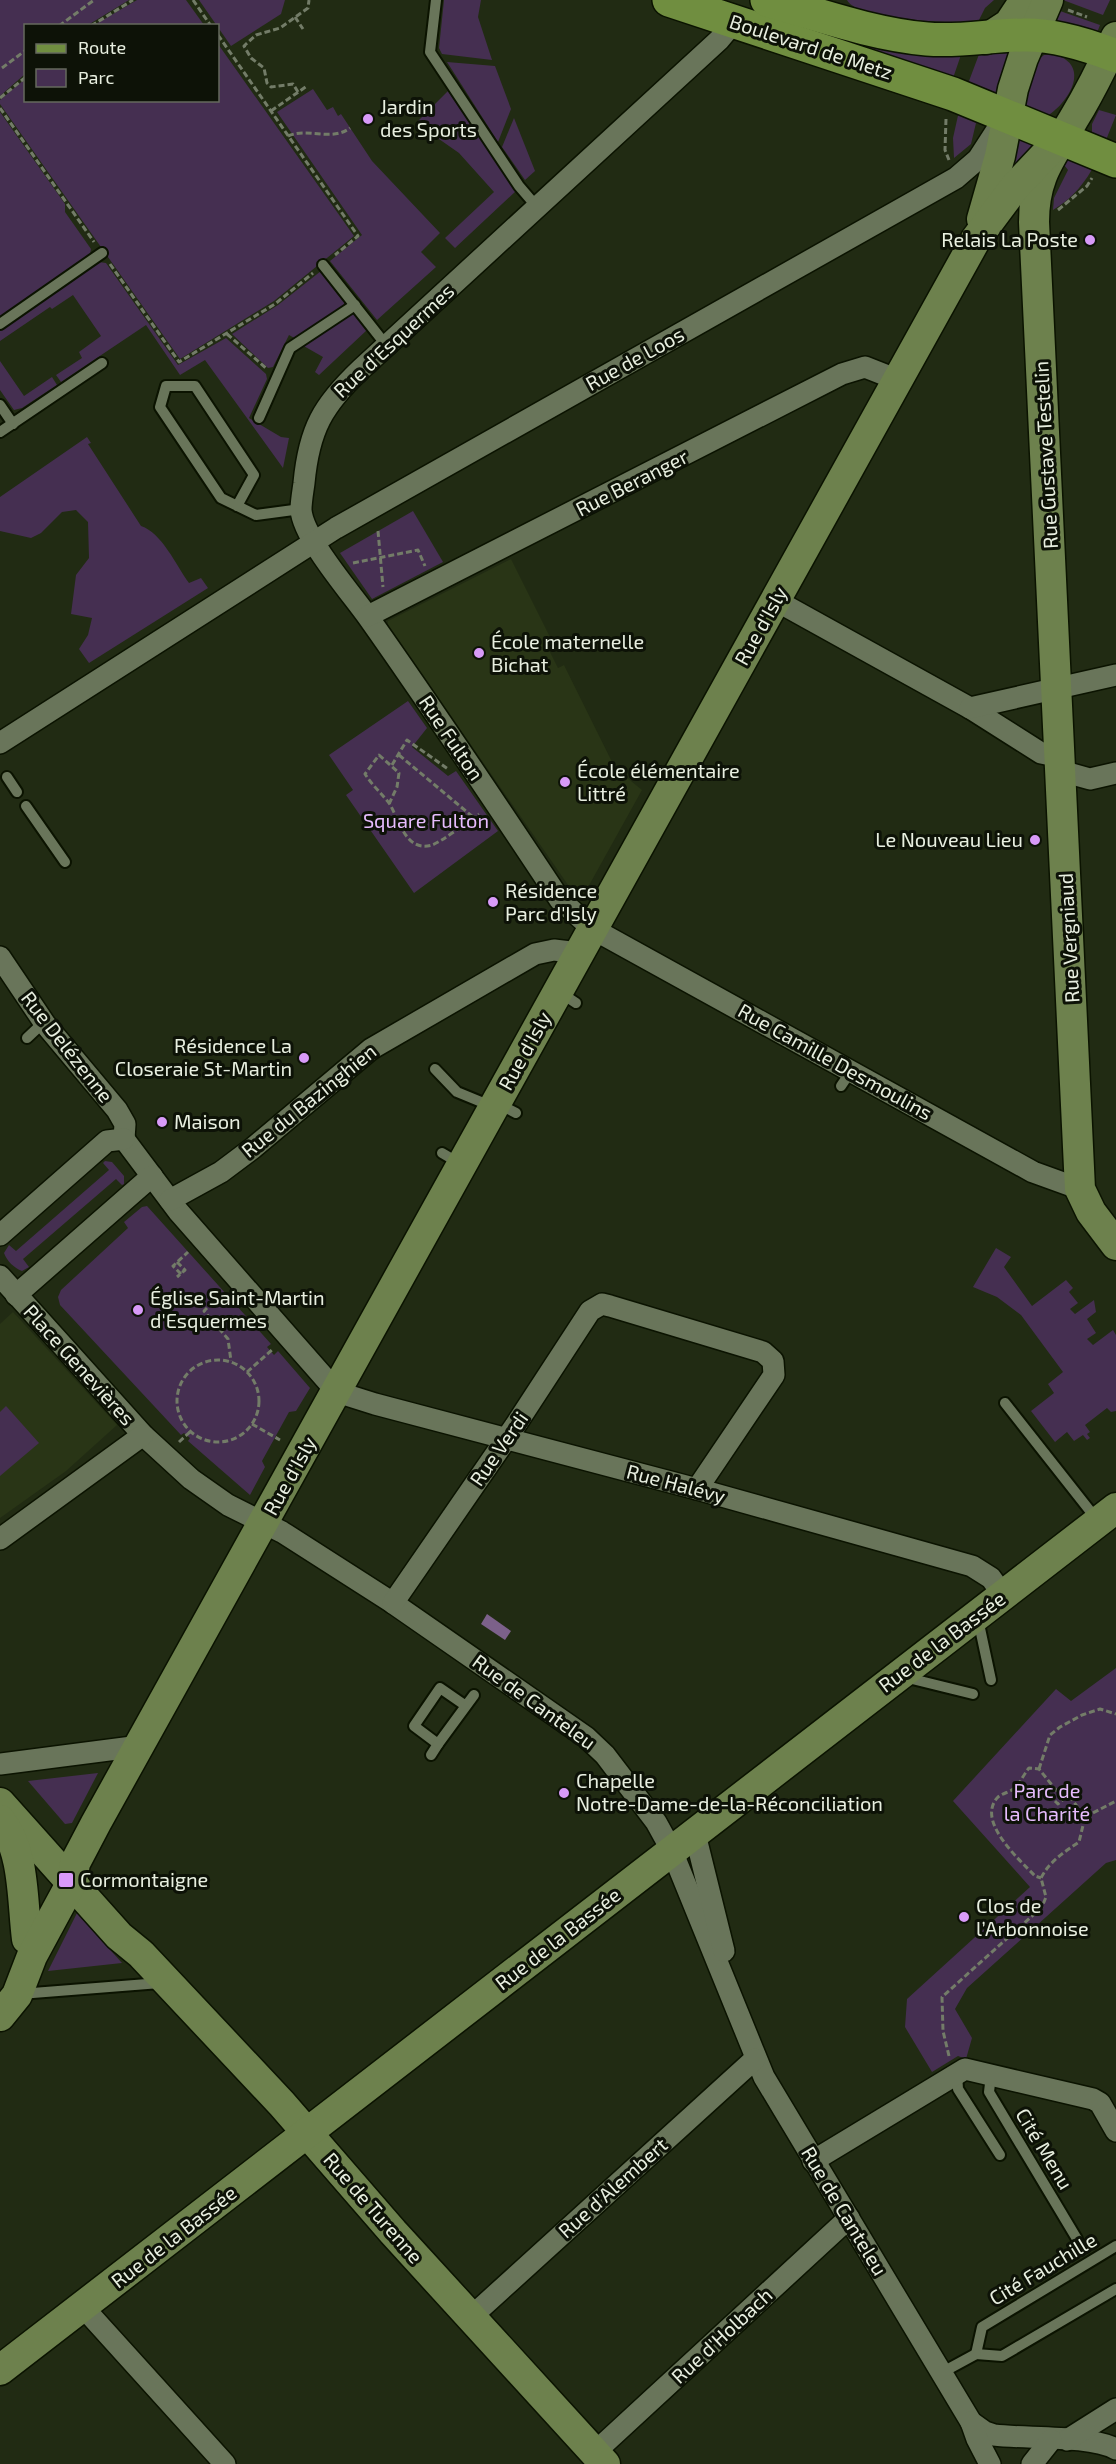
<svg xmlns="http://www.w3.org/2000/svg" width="1116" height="2464" font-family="'Exo 2',sans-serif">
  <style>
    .built { fill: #293516 }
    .green { fill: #452f51 }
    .water { fill: #7c618a }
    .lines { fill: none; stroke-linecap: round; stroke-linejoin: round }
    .lane-casing { stroke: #0b1300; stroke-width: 14 }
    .street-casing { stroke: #0b1300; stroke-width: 24 }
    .secondary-casing { stroke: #0b1300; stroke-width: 33 }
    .primary-casing { stroke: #0b1300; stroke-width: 36 }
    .path { stroke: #737c68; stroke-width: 3; stroke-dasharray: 6 3; stroke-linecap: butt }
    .lane { stroke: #69755a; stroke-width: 10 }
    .street { stroke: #69755a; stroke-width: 21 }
    .secondary { stroke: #6d814d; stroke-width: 30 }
    .primary { stroke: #708e40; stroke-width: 33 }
    .poi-dot { fill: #d89af8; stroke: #0d1207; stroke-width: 2 }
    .labels { text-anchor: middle; stroke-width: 6; stroke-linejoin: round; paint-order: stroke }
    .street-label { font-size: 20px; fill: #e8efe0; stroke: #0d1207 }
    .poi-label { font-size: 20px; fill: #e8efe0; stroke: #0d1207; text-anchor: start }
    .park-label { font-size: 20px; fill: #e6bcfd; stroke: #0d1207 }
  </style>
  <rect width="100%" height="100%" fill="#212b13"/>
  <!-- built -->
  <g class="built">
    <path d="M511,559L551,639L545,642L558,668L564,665L615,768L642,790L582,898H577L388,625V621Z"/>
    <path d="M13,1312L117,1425L66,1471L0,1518V1324Z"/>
  </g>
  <!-- green -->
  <g class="green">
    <path d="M0,0H129L88,25L26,26L25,74L0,96Z"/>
    <path d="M137,0H186L204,25H94Z"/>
    <path d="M199,0H285L281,14L231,46Z"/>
    <path d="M444,0H481L478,17L492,60L442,54L439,48Z"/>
    <path d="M847,0H994L985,8L978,22C957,24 856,20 847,0Z"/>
    <path d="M1063,0H1110L1103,15Z"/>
    <path d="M1060,11L1100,25L1095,38L1055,26Z"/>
    <path d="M850,34L963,49L951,84L846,49L850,42Z"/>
    <path d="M218,44L354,236L274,301L180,359L0,104V100L25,79L26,100H218Z"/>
    <path d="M981,49L1010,51L1001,96L966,89Z"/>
    <path d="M1051,54C1092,62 1071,101 1047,116L1027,107L1023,96L1038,60L1044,55Z"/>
    <path d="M447,62L495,66L511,109L498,142Z"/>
    <path d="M313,89L327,110L333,107L338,116L341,114L372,161L440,233L421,252L436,267L377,320L330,261L362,235L277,112Z"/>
    <path d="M448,91L516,191L455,248L445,238L494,192L459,153L416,123Z"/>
    <path d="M1099,110L1116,115L1104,145L1092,136V124Z"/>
    <path d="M959,111L980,120L979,124L976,123L971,144L954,158L953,138Z"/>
    <path d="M0,112L65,204V212L91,249L90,254L0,317Z"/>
    <path d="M514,118L535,171L525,180L502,147Z"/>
    <path d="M1014,136L1039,143L1004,191Z"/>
    <path d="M1063,157L1096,162C1086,182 1072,199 1053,210L1054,198L1068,170L1061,161Z"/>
    <path d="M99,262L106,263L178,365L226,338L266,374L267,379L249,418L281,437L289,438L283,468L205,360L180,375L146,325L61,382L56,375L82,358L79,352L101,336L73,295L52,309L50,307L0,341V330Z"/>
    <path d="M321,271L345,300L343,308L296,339L289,335L273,367L268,368L232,334L278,305Z"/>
    <path d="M347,314H355L367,330L319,375L315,372L323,357L302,345Z"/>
    <path d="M0,361L24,396L52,377L57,385L22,408L14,410L0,390Z"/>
    <path d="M87,437L91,443L88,444L141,526C162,533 176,565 189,583L201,578L208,588L89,663L79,649L88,635L92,618L71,614L76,575L89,558L88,522L76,510L62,512L41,533L31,538L0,531V497Z"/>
    <path d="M413,511L443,562L372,599L340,553Z"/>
    <path d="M408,701L427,728L412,747L448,776L456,771L498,831L414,893L346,795L353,790L329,755Z"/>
    <path d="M105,1161L112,1162L124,1176V1184L122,1185L116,1179L23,1259L29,1267L22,1271C14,1268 7,1261 4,1253L9,1245L16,1251L109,1170L103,1163Z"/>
    <path d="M147,1206L271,1344L267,1347L274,1355L278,1351L310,1388L296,1411L289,1412L262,1461L265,1467L250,1495L188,1441L190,1438L184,1433L181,1435L60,1305L58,1297L61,1290L128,1228L124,1222L142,1207Z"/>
    <path d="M996,1248L1011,1257L1004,1267L1032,1306L1066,1280L1073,1288L1069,1292L1078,1303L1070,1309L1075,1314L1094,1300L1096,1312L1087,1319L1096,1333L1087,1339L1093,1345L1113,1330L1116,1335V1411L1111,1412L1107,1408L1085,1425L1090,1432L1087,1434L1090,1438L1087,1440L1083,1435L1074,1441L1067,1432L1055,1442L1031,1411L1054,1393L1048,1384L1063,1372L1021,1315L997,1297L973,1287Z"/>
    <path d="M6,1406L39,1443L0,1476V1412Z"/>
    <path d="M1116,1668V1860L1106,1863L967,1988L955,2009L972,2038L966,2059L958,2056L932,2072L905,2027L907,1999L1030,1887L953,1801L1056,1689L1071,1701Z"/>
    <path d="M98,1773L72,1823L65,1824L28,1781Z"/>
    <path d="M77,1913L122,1963L48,1971Z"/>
  </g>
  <!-- water -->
  <path class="water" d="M487,1614L511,1631L505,1640L481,1624Z"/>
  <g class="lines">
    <!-- lane casing -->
    <g class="lane-casing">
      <g id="lane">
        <path d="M436,0L430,52L519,186L537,207"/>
        <path d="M323,265L386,345"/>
        <path d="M0,324L102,253"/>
        <path d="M0,405L13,424"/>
        <path d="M259,418L290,348L355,305"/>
        <path d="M0,432L102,363"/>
        <path d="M237,506L254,475L195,386H166L160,407L221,498L256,515L301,509"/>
        <path d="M7,777L17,792"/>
        <path d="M26,806L65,862"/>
        <path d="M561,993L576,1003"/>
        <path d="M27,1038L44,1022"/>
        <path d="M435,1069L457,1092L491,1106"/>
        <path d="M841,1086L851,1071"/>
        <path d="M497,1103L516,1113"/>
        <path d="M442,1153L459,1163"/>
        <path d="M1005,1403L1098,1521"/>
        <path d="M978,1619L991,1680"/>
        <path d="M904,1677L973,1694"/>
        <path d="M466,1706L440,1688L414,1726L438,1744L474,1695"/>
        <path d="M431,1755L438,1744"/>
        <path d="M20,1994L160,1983"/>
        <path d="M957,2074L958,2089L1000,2155"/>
        <path d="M991,2075L989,2092L1077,2239"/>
        <path d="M1116,2246L982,2327L976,2354L1002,2356L1116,2289"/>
        <path d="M941,2373L976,2354"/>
      </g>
    </g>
    <!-- street casing -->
    <g class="street-casing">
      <g id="street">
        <path d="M734,22L719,40L361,369C323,405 309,429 304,483C303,491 301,501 301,510C303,538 351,593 368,617C434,710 497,805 560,900L593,929L1033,1172L1080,1189"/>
        <path d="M775,600L970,708L1041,753L1061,757"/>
        <path d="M368,616L842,374L865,367L898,380"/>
        <path d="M970,708L1116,675"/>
        <path d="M0,743L336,528L956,178L978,159L1000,125"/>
        <path d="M1061,771L1090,779L1116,773"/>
        <path d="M0,957L45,1024L117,1110L125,1124L124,1139"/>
        <path d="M124,1139L178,1211L337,1392L375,1404L697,1489L972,1566L991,1578L1003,1595"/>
        <path d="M170,1200L221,1172L253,1148L371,1049L535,954L554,950L579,953"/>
        <path d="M0,1235L107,1141L124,1139"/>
        <path d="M0,1276L143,1435L191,1479L228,1505L282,1532L393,1603L586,1737L605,1755L656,1822L672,1851L764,2077L971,2422L985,2432L994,2435C1027,2439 1090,2435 1116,2449"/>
        <path d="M16,1295L152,1176"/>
        <path d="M0,1539L143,1435"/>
        <path d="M393,1603L515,1426L590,1311L602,1304L610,1306L763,1352L773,1361L774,1375L697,1489"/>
        <path d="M0,1764L140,1746"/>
        <path d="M695,1834L724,1951"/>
        <path d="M813,2161L965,2069L1093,2099L1100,2103L1116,2131"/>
        <path d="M83,2307L225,2464"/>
        <path d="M471,2317L755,2059"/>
        <path d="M971,2422L977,2439L990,2464"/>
        <path d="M1067,2440L1116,2409"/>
        <path d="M594,2453L849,2218"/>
        <path d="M1032,2464L1051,2440"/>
      </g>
    </g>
    <!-- secondary casing -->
    <g class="secondary-casing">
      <g id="secondary">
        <path d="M1116,37C1103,66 1089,94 1073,120C1051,158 1034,176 1034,222L1080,1189L1091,1212L1116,1245"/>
        <path d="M986,39L1009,24L1025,0"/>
        <path d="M982,219L1000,156L1013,89L1023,58L1048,0"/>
        <path d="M0,1803L119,1936L141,1954L282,2104L393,2232L605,2464"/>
        <path d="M0,1820C25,1851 22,1900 27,1939"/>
        <path d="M0,2016L17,1995L32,1956L72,1882L75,1863L96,1823L976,239L1014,188L1062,137"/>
        <path d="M0,2370L1116,1508"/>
      </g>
    </g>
    <!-- primary casing -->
    <g class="primary-casing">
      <g id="primary">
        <path d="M669,0L953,94L1116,161"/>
        <path d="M767,0C820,15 872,34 927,39C960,42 991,35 1023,35C1054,34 1088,45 1116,56"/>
      </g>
    </g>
    <!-- path -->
    <g class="path">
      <path d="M193,0L211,26"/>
      <path d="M1068,10L1087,17"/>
      <path d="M295,17L303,29"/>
      <path d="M59,26L94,0"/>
      <path d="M91,26L133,0"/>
      <path d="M218,35L358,236L335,255"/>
      <path d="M2,68L26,50"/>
      <path d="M298,92L293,84L271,87L267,83L264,68L251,58L244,46L256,35L280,28L308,8L309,0"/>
      <path d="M0,98L26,77"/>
      <path d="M0,108L94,242"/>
      <path d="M271,111L307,86"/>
      <path d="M946,119L945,150L949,160"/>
      <path d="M288,136C309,127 331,142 350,128"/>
      <path d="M1058,210L1087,186L1092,178"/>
      <path d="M110,264L179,362L275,304L313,273"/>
      <path d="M227,334L267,369"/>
      <path d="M378,531L383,587"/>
      <path d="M353,563L418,550L425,566"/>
      <path d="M399,755L473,817"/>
      <path d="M392,765L407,740L448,769"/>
      <path d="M389,804L397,787L399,773L379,755L365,774C372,785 381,793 389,803C399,818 405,853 432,845C443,841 467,822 479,814"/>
      <path d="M177,1262L185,1270L177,1277"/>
      <path d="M181,1274L173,1266L188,1252"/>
      <path d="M207,1308L204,1311L228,1339L231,1361"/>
      <circle cx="218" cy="1401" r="41"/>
      <path d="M247,1372L273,1349"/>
      <path d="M252,1424L280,1440"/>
      <path d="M179,1442L191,1431"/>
      <path d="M1039,1769L1050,1735L1060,1727L1082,1715L1100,1709L1116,1714"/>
      <path d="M1055,1801L1058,1804L1067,1796"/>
      <path d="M1085,1817L1116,1801"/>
      <path d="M949,2056L943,2031L942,1997L1042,1907L1046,1897L1041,1878C1049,1862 1064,1852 1079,1842L1085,1817L1071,1798L1056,1790L1039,1769L1029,1768C1024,1774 1020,1783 1015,1788C1010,1792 1003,1793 998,1797C975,1821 1020,1860 1035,1876L1041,1878"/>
    </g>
    <!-- lane -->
    <use href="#lane" class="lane"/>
    <!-- street -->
    <use href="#street" class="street"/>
    <!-- secondary -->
    <use href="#secondary" class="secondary"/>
    <!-- primary -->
    <use href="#primary" class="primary"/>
  </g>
  <!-- markers -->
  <g class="poi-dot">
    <circle cx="368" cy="119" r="6"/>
    <circle cx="1090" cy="240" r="6"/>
    <circle cx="479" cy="653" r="6"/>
    <circle cx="565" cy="782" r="6"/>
    <circle cx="1035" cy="840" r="6"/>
    <circle cx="493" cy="902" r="6"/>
    <circle cx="304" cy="1058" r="6"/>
    <circle cx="162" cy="1122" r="6"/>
    <circle cx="138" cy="1310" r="6"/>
    <circle cx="564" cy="1793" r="6"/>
    <rect x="58" y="1872" width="16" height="16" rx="3"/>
    <circle cx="964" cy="1917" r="6"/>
  </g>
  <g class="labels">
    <!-- street labels -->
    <g class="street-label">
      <text transform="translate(811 47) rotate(18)" y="7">Boulevard de Metz</text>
      <text transform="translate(394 341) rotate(-43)" y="7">Rue d'Esquermes</text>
      <text transform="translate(635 359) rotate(-29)" y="7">Rue de Loos</text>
      <text transform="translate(1046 455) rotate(-93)" y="7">Rue Gustave Testelin</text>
      <text transform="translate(632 483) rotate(-27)" y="7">Rue Beranger</text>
      <text transform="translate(761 626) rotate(-61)" y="7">Rue d'Isly</text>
      <text transform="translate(451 738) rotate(56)" y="7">Rue Fulton</text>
      <text transform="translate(1069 938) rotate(-93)" y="7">Rue Vergniaud</text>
      <text transform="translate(67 1047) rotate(52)" y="7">Rue Delézenne</text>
      <text transform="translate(525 1051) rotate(-61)" y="7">Rue d'Isly</text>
      <text transform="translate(835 1062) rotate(29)" y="7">Rue Camille Desmoulins</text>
      <text transform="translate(309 1101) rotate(-39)" y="7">Rue du Bazinghien</text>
      <text transform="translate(79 1365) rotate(48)" y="7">Place Genevières</text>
      <text transform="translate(499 1449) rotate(-55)" y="7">Rue Verdi</text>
      <text transform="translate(290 1476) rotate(-61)" y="7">Rue d'Isly</text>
      <text transform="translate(676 1484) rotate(15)" y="7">Rue Halévy</text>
      <text transform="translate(942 1642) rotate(-37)" y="7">Rue de la Bassée</text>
      <text transform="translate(534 1702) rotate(36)" y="7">Rue de Canteleu</text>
      <text transform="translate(558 1939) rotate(-38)" y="7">Rue de la Bassée</text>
      <text transform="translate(1044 2149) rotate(59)" y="7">Cité Menu</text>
      <text transform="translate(613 2188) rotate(-42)" y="7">Rue d'Alembert</text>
      <text transform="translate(373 2208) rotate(49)" y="7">Rue de Turenne</text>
      <text transform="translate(844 2211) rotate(59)" y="7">Rue de Canteleu</text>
      <text transform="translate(174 2237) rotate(-38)" y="7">Rue de la Bassée</text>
      <text transform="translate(1043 2269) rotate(-31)" y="7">Cité Fauchille</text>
      <text transform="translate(722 2336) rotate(-43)" y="7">Rue d'Holbach</text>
    </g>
    <!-- poi labels -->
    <g class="poi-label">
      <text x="380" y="114">Jardin<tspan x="380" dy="23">des Sports</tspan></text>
      <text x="1078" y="247" text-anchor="end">Relais La Poste</text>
      <text x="491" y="649">École maternelle<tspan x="491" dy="23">Bichat</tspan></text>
      <text x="577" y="778">École élémentaire<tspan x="577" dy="23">Littré</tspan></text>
      <text x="1023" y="847" text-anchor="end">Le Nouveau Lieu</text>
      <text x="505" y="898">Résidence<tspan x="505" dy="23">Parc d'Isly</tspan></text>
      <text x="292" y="1053" text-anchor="end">Résidence La<tspan x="292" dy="23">Closeraie St-Martin</tspan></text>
      <text x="174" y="1129">Maison</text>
      <text x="150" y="1305">Église Saint-Martin<tspan x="150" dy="23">d'Esquermes</tspan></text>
      <text x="576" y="1788">Chapelle<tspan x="576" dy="23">Notre-Dame-de-la-Réconciliation</tspan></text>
      <text x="80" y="1887">Cormontaigne</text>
      <text x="976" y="1913">Clos de<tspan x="976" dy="23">l’Arbonnoise</tspan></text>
    </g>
    <!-- park labels -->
    <g class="park-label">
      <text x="426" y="828">Square Fulton</text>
      <text x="1047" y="1798">Parc de<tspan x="1047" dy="23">la Charité</tspan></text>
    </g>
  </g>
  <!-- legend -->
  <rect x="24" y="24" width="195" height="78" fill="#0d1207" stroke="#656a5e" stroke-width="1.5"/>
  <rect x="36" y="44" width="30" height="9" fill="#708e40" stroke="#656a5e" stroke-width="1.5"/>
  <text x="78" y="54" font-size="18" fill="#e8efe0">Route</text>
  <rect x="36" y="69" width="30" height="18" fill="#452f51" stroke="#656a5e" stroke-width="1.5"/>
  <text x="78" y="84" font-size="18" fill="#e8efe0">Parc</text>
</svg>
